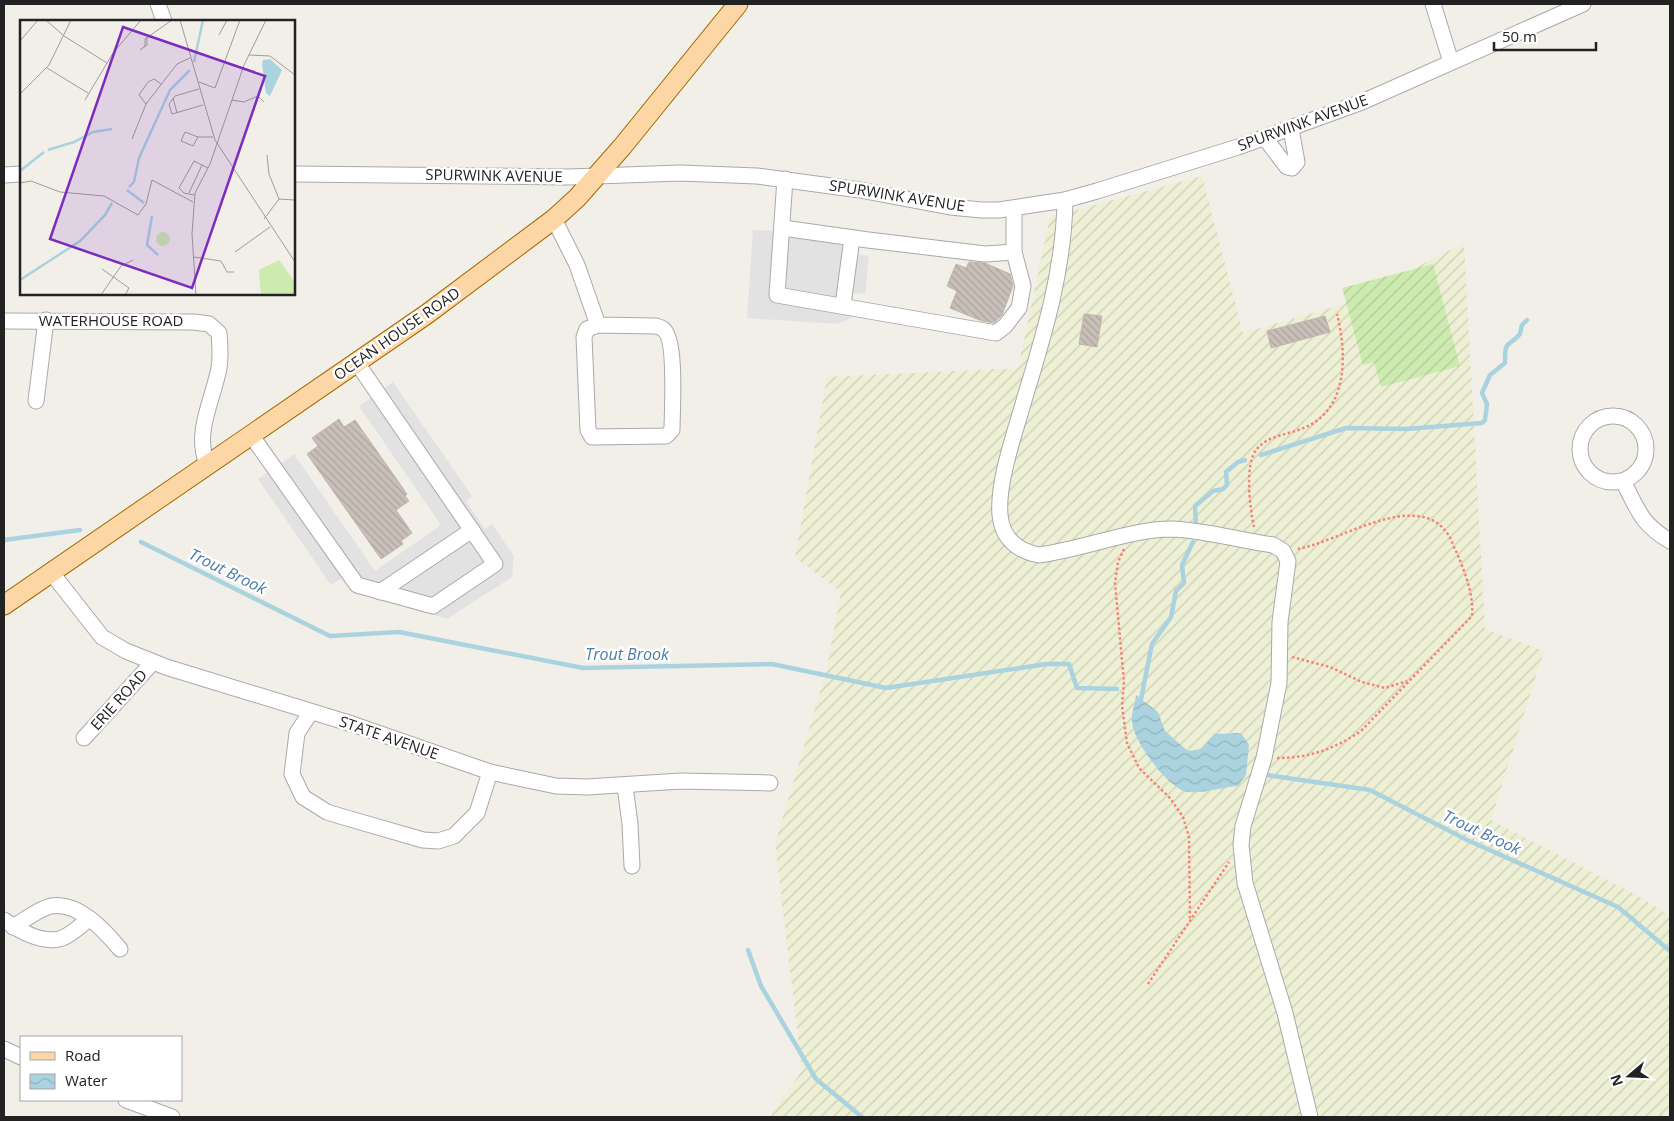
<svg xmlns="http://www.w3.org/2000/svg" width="1674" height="1121" font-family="'Open Sans',sans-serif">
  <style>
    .farmland { fill: url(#farmland-furrows) }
    .garden { fill: url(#garden-furrows) }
    .parking { fill: #e2e2e2 }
    .water { fill: url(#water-waves) }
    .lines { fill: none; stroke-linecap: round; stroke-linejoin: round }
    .stream { stroke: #aad3df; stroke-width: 4.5 }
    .building { fill: url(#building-back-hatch); stroke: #c4b6ab }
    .minor-casing { stroke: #a9a9a9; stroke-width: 17 }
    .major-casing { stroke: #a06b00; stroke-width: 21 }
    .path { stroke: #fa8072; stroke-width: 2.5; stroke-dasharray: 2.5 2.5; stroke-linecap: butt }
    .minor { stroke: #fff; stroke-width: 15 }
    .major { stroke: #fcd6a4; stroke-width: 19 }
    .labels { text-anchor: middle; stroke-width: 5; stroke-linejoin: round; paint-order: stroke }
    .street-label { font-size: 15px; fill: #222; stroke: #fff }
    .water-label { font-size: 16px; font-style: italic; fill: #4a7aab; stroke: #fff }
    .inset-river { fill: none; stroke: #aad3df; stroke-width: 2.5 }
    .inset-road { fill: none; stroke: #9f9d99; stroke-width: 1 }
    .view { fill: #7b2cbf; fill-opacity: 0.15; stroke: #7b2cbf; stroke-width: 2.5 }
    .inset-edge { fill: none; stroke: #222; stroke-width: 2.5 }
  </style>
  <defs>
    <pattern id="farmland-furrows" width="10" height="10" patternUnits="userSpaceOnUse" patternTransform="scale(1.25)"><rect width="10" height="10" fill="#eef0d5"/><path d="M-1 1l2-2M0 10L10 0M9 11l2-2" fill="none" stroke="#ccceb7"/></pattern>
    <pattern id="garden-furrows" width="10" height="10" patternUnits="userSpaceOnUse" patternTransform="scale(1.25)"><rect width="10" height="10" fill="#cdebb0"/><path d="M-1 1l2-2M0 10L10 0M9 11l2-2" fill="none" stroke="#b0c997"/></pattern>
    <pattern id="water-waves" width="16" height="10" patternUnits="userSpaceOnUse" patternTransform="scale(1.25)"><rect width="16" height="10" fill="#aad3df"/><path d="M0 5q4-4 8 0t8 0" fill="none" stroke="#92b5bf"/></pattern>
    <pattern id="building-back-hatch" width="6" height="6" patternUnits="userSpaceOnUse" patternTransform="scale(1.25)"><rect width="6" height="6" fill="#c7bfb8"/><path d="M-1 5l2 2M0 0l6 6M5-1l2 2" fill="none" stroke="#aba49e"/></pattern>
  </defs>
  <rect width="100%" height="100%" fill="#f2efe9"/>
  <!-- farmland -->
  <path class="farmland" d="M1202,176L1243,333L1344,304L1464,243L1485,629L1544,651L1491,820L1640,897L1670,916V1117H771L772,1112L802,1071L775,844L826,672L841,592L795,557L827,377L1018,368L1050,217Z"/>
  <!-- garden -->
  <path class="garden" d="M1433,264L1460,366L1381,387L1374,362L1363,365L1342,288Z"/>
  <!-- parking -->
  <g class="parking">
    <path d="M793,226L860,233L858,254L869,256L865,294L853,293L851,318L837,324L747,318L753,230L774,231Z"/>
    <path d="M393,382L472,496L466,501L485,529L492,524L514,556L512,577L447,619L351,591L342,578L331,585L258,479L294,454L375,571L441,525L359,406Z"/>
  </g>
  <!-- water -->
  <path class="water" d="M1136,695L1158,712L1165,731L1188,751L1201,749L1214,734L1241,733L1249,745L1246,775L1238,786C1222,787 1204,794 1188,792C1169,790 1133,741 1132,722C1131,714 1135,704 1136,695Z"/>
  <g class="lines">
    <!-- stream -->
    <g class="stream">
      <path d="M1261,455L1346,428L1406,429L1482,423L1485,420L1487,404L1482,393L1490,375L1505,363C1505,338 1507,349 1520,334L1522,325L1527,320"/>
      <path d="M1196,525L1195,506L1213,491L1223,489L1227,485L1226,472L1238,462L1245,460"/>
      <path d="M4,540L80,530"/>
      <path d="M141,542L330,636L399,632L583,668L772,664L886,688L1047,664H1069L1077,688L1117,689"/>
      <path d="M1141,699L1152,644L1171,617L1176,591L1184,583L1182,565L1193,542"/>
      <path d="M1267,775L1370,790L1467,840L1618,907L1670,951"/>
      <path d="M748,950L761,986L816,1079L862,1117"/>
    </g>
  </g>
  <!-- building -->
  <g class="building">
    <path d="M969,262L985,263L1010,274L1013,286L1002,315L994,323L982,321L950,308L957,291L947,286L956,264L966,268Z"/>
    <path d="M1084,314L1102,316L1097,347L1079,344Z"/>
    <path d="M1325,316L1330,332L1271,348L1267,331Z"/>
    <path d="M339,419L344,427L355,420L407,494L405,496L409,501L396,510L412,533L401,541L403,544L381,559L307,454L318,446L312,438Z"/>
  </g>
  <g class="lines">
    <!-- minor casing -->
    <g class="minor-casing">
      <g id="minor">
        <path d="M158,4L164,21"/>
        <path d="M1433,4L1451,62"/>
        <path d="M1265,138L1287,167L1292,168L1297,162L1291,129"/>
        <path d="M294,174L569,177L680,173L757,176L860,190L950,207L982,210H999L1065,200L1097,191L1238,147L1362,102L1583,4"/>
        <path d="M4,175L21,174"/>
        <path d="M785,179L777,295L996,333L1005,326L1019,308L1023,286L1014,252V208"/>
        <path d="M1065,200C1064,268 1045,332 1025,397C1016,430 997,481 1000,515C1002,539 1018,551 1039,555C1081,550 1131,529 1171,529C1204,530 1239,540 1273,545L1283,551L1288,561L1280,622L1279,683L1264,758L1243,826L1241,845L1245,883L1285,1013L1310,1117"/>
        <path d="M554,219L577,265L598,325L587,329L584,337L588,430L592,437L666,436L672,430C672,412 677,338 663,329C661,327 658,327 656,326L598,325"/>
        <path d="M783,228L868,240L985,254L1014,252"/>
        <path d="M843,305L852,238"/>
        <path d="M4,321L194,322L209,324L219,333C220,345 221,356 219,368C213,400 194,432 207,464"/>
        <path d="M36,401L46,320"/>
        <circle cx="1613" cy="449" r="33"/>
        <path d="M251,435L357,585L433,606L495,564L357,363"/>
        <path d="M1623,481C1638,510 1641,524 1670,541"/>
        <path d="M51,572L102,637L126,651L166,667L352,724L490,772L556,786L587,787L681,781L770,783"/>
        <path d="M380,592L472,530"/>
        <path d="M311,712L297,733L292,774L303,797L327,812L340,816L423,840L438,841L454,836L477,813L490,772"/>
        <path d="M84,738L153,662"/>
        <path d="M625,786L630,824L632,866"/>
        <path d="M4,920C18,930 40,943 59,939C69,937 81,925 89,919"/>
        <path d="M13,927C25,920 38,909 51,906C78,901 104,930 120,949"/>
        <path d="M4,1049L21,1057"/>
        <path d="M126,1100L172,1117"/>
      </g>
    </g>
    <!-- major casing -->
    <g class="major-casing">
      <path id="major" d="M4,605L427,314L554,219L577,198L622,147L738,4"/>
    </g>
    <!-- path -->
    <g class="path">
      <path d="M1254,527C1250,509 1244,463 1257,449C1267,436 1286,435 1301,429C1349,412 1347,354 1337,314"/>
      <path d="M1124,549L1118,562L1115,583L1124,682L1122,706L1127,743L1139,768L1170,798L1183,817L1189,837L1190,920"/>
      <path d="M1292,657L1330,667L1362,682L1385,688L1407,681"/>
      <path d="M1277,758C1310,758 1334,749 1361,731L1472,616C1474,595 1465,573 1457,553C1454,548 1452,541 1449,536C1419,486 1338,543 1297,549"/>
      <path d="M1148,984L1229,862"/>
    </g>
    <!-- minor -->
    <use href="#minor" class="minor"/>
    <!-- major -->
    <use href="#major" class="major"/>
  </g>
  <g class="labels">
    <!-- street labels -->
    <g class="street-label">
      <text transform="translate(1303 123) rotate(-20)" y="5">SPURWINK AVENUE</text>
      <text transform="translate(494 176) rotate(1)" y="5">SPURWINK AVENUE</text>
      <text transform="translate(897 196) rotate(9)" y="5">SPURWINK AVENUE</text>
      <text x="111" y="326">WATERHOUSE ROAD</text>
      <text transform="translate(397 334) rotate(-35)" y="5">OCEAN HOUSE ROAD</text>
      <text transform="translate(119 700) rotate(-48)" y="5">ERIE ROAD</text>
      <text transform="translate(389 738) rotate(19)" y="5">STATE AVENUE</text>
    </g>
    <!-- water labels -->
    <g class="water-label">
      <text transform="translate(228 571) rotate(26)" y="6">Trout Brook</text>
      <text x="627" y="660">Trout Brook</text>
      <text transform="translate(1482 832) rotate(25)" y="6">Trout Brook</text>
    </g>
  </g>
  <!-- overview -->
  <g transform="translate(20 20)">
    <rect width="275" height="275" fill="#f2efe9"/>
    <path d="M259,240L275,262V275H241L239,250Z" fill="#cdebb0"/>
    <path d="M136 219a7 7 0 1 1 14 0a7 7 0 1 1-14 0Z" fill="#cdebb0"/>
    <path d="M250,39L262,50L250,76L246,73L242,44L243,40Z" fill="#aad3df"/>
    <path class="inset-river" d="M174,42L183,0M28,130L54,122L73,112L92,109M0,151L24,132M109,167L114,162L119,138L150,70L170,50M107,170L124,183M132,196L127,225L138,235M0,260L60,221L85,195L92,183"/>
    <path class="inset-road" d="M26,0L44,16L87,43M160,0L195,120L275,242M199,15L207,0M0,21L18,0M125,27V19L152,0M120,30L127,25V17M229,35L250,36L275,55M27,48L68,73M179,62L195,68L220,0M179,69L155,76L149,84L152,94L183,85M0,74L29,45L51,0M153,78L157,93M65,80L93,33L121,0M212,80L224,82L238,76L244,82M126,84L119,75L128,62L134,59L141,64M178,117L173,126L161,121L165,112L178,117H193M112,119L126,84L157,44L170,38M247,135L249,154L259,179M0,163L11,161L40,172L84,176L118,195L126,184L132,160L173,182M169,173L182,145M174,175L164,173L159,168L174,141L188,148M244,199L259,179L275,180M215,232L250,207M174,237L201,241L207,252H214M82,249L109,268L105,275M81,275L101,246L113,240M176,275L172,214L175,173L190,144L224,45L246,0"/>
    <path class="view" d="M103,7L245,56L172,268L30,219Z"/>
    <rect width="275" height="275" class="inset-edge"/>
  </g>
  <!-- border -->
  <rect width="1674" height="1121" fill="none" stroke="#222222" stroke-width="10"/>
  <!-- legend -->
  <rect x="20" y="1036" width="162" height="65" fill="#ffffff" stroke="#a7a7a7"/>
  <rect x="30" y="1052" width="25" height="8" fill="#fcd6a4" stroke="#a7a7a7"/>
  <text x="65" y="1061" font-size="15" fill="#222222">Road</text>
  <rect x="30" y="1074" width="25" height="15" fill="url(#water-waves)" stroke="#a7a7a7"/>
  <text x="65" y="1086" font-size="15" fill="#222222">Water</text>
  <!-- north arrow -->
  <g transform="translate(1629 1076) rotate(251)" stroke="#ffffff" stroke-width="4" paint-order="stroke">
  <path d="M0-4L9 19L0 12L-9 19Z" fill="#222222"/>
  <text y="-8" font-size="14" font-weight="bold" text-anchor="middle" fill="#222222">N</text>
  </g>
  <!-- scale -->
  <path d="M1494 42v8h102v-8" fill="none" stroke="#222222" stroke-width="2.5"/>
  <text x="1502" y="42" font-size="15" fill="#222222" stroke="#ffffff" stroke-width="4" paint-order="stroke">50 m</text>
</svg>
